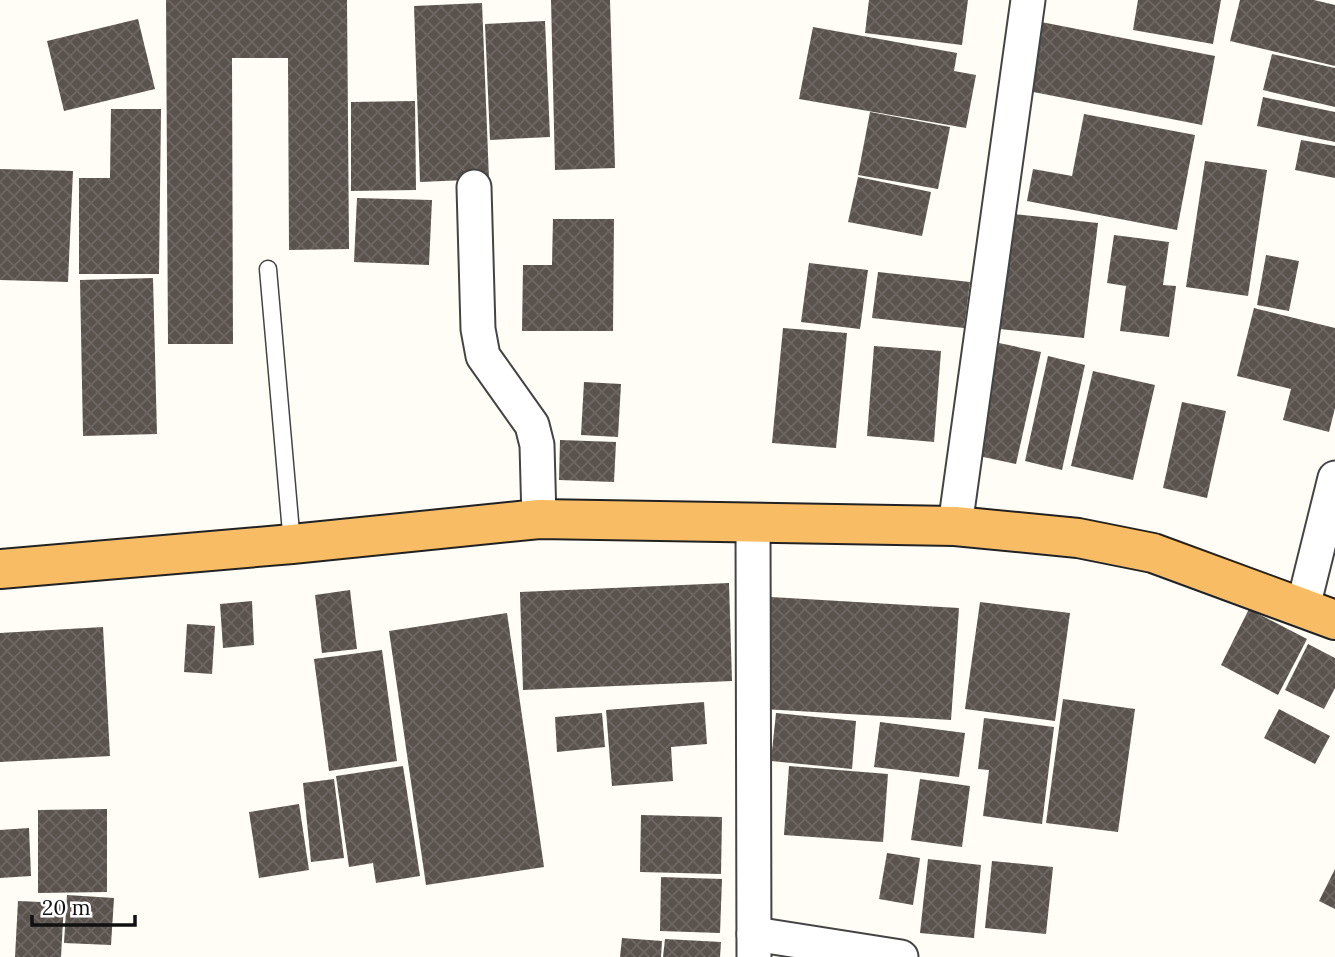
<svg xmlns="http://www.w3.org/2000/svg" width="1335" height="957" font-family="Lora,serif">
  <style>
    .building { fill: url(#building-cross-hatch) }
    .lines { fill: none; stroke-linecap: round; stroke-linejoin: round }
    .service-casing { stroke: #444; stroke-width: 19 }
    .minor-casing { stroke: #444; stroke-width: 37 }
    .trunk-casing { stroke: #222; stroke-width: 42 }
    .service { stroke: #fff; stroke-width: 16 }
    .minor { stroke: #fff; stroke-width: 33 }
    .trunk { stroke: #f7bc64; stroke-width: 38 }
  </style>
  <defs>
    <pattern id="building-cross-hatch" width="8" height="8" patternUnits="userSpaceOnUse" patternTransform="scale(1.75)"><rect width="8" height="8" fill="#5a524d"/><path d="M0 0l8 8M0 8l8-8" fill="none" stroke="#6d6662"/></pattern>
  </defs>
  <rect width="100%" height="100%" fill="#fffdf5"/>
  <!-- building -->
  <g class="building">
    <path d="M166,0H347L349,249L289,250L288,58H232L233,344H168Z"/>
    <path d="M551,0H610L615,168L555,170Z"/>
    <path d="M869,0H968L962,45L865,33Z"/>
    <path d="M1138,0H1221L1213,44L1133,30Z"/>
    <path d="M1240,0H1314L1335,5V66L1230,41Z"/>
    <path d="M482,3L489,179L420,182L414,6Z"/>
    <path d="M138,19L155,89L64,111L47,41Z"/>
    <path d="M1031,20L1215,56L1202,125L1018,89Z"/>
    <path d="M545,21L550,137L490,140L485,24Z"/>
    <path d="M813,27L957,53L954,71L976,75L966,128L799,99Z"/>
    <path d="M1272,54L1335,68V107L1263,90Z"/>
    <path d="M1263,97L1335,112V142L1257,126Z"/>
    <path d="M415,101L416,190L351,191V102Z"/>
    <path d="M111,109H161L159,274H79V178H110Z"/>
    <path d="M870,112L950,127L938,189L858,175Z"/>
    <path d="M1084,114L1195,135L1177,230L1027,201L1033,169L1072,176Z"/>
    <path d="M1301,140L1335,146V178L1295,170Z"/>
    <path d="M1205,161L1267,170L1248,296L1186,287Z"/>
    <path d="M0,169L73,171L68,282L0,280Z"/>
    <path d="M858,177L931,192L922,236L848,222Z"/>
    <path d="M357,198L432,200L429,265L354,262Z"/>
    <path d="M1014,214L1098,223L1084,338L1000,329Z"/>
    <path d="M553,219H614L613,331H522L523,265H552Z"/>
    <path d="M1114,235L1169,242L1163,285L1176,286L1169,337L1120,331L1126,286L1107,283Z"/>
    <path d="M1266,255L1299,261L1289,311L1257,305Z"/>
    <path d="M809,263L868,270L860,329L801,322Z"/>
    <path d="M878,272L970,282L964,328L872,318Z"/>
    <path d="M153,278L157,434L83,436L80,280Z"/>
    <path d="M1254,308L1335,328V408L1329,432L1283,420L1291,389L1237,376Z"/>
    <path d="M783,328L847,333L836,448L772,443Z"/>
    <path d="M999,343L1041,352L1016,464L974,455Z"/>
    <path d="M874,346L941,351L934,442L867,436Z"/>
    <path d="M1048,356L1085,365L1062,470L1025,461Z"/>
    <path d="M1093,371L1155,385L1133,480L1071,466Z"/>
    <path d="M584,382L621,384L618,437L581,435Z"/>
    <path d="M1182,402L1226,411L1207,498L1163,488Z"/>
    <path d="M560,440L616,442L614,482L559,480Z"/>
    <path d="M729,583L732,681L523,690L520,592Z"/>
    <path d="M350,590L357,649L322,653L315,595Z"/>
    <path d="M771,597L959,608L951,720L763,709Z"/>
    <path d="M252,601L254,645L223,648L220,604Z"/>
    <path d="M980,602L1070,613L1055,721L965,709Z"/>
    <path d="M1249,609L1307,639L1278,695L1221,665Z"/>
    <path d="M507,613L544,867L426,885L389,631Z"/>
    <path d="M187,624L215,626L212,674L184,672Z"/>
    <path d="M103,627L110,756L0,762V633Z"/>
    <path d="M1308,644L1335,658V688L1324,709L1285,690Z"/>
    <path d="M382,650L397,761L329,771L314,659Z"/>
    <path d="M1063,699L1135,709L1118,832L1046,823Z"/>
    <path d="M704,702L707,744L671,747L673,781L612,786L606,710Z"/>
    <path d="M1279,709L1330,736L1315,764L1264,738Z"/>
    <path d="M602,713L605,747L557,752L555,717Z"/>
    <path d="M776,713L856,721L852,769L771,761Z"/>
    <path d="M984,718L1054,727L1042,824L983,816L989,770L978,769Z"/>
    <path d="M880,722L965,733L959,777L874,767Z"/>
    <path d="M403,766L420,876L376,883L373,863L349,867L336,776Z"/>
    <path d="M789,766L888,774L883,842L784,835Z"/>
    <path d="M334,779L344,858L311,862L303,783Z"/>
    <path d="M920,779L970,786L962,847L911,840Z"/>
    <path d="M299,804L309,870L259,878L249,812Z"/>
    <path d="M107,809V892L38,893V810Z"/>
    <path d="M641,815L722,817L721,874L640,872Z"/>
    <path d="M29,828L31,876L0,878V830Z"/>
    <path d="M887,853L920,858L913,905L879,899Z"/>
    <path d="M928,859L981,865L974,938L920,933Z"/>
    <path d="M992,861L1053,867L1046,934L985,928Z"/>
    <path d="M1335,869V909L1319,901Z"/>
    <path d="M661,877L722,879L720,933L660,931Z"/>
    <path d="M67,895L114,898L111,945L64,943Z"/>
    <path d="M18,901L64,903L61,957H15Z"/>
    <path d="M622,938L662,941L661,957H620Z"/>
    <path d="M665,939L721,942L720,957H663Z"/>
  </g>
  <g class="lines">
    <!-- service casing -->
    <g class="service-casing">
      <path id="service" d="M268,269L292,544"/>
    </g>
    <!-- minor casing -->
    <g class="minor-casing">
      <g id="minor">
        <path d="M474,187L478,329L483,356L532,425L537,445L539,519"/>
        <path d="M753,524L754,957"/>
        <path d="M955,526L1028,0"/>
        <path d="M1303,607L1335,478"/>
        <path d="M754,934L901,957"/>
      </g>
    </g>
    <!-- trunk casing -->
    <g class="trunk-casing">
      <path id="trunk" d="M0,569L292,544L539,519L955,526L1078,538L1153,553L1335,620"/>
    </g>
    <!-- service -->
    <use href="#service" class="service"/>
    <!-- minor -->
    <use href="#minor" class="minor"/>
    <!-- trunk -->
    <use href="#trunk" class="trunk"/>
  </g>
  <!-- scale -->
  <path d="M32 915v10h103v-10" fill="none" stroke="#111111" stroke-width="3.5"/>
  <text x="42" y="915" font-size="21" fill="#111111" stroke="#ffffff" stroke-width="5" paint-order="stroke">20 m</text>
</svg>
